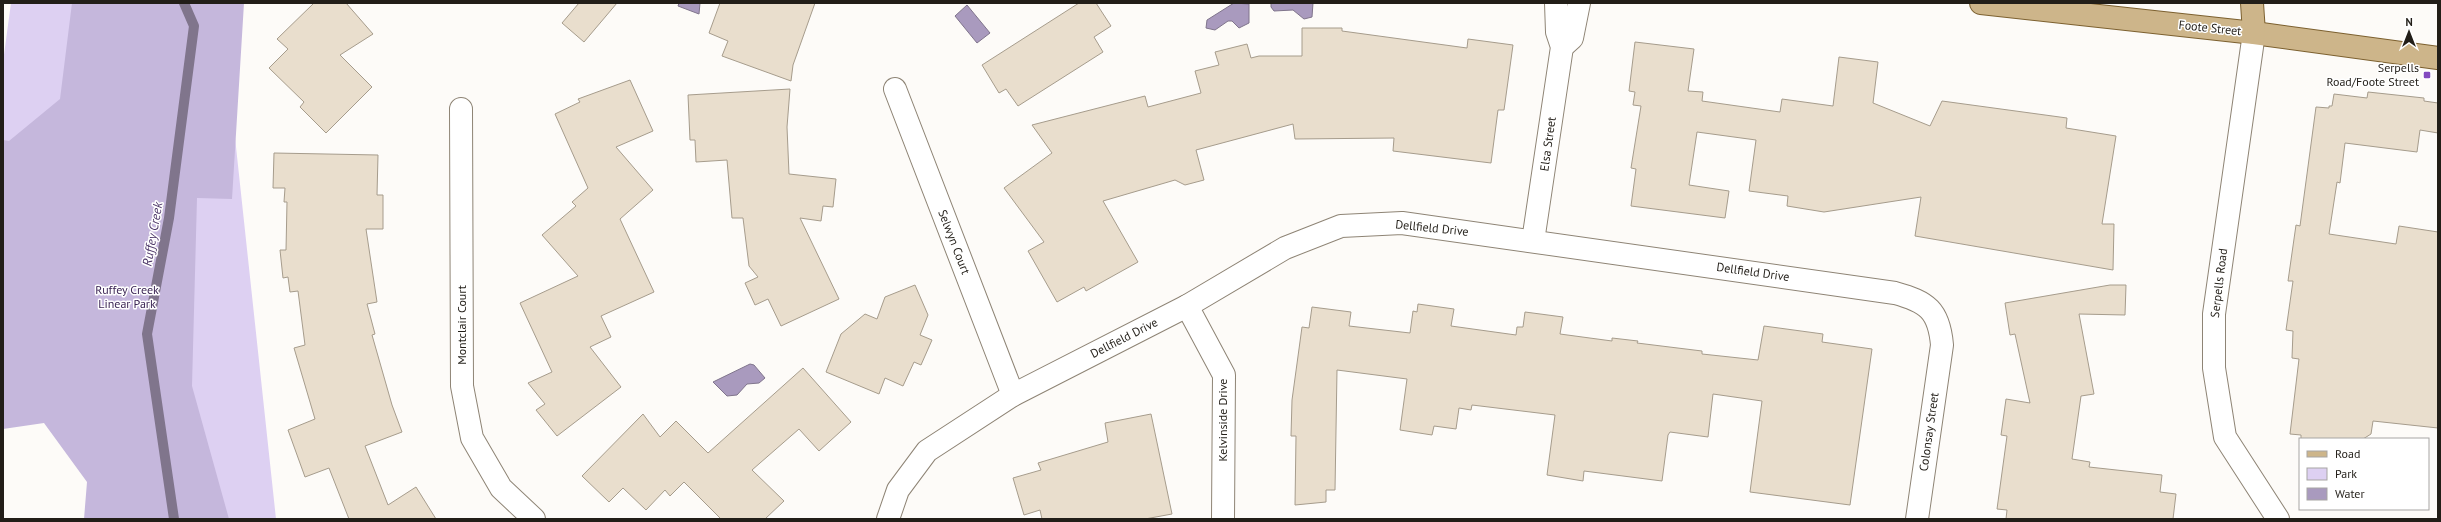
<svg xmlns="http://www.w3.org/2000/svg" width="2441" height="522" font-family="'PT Sans',sans-serif">
  <style>
    .green { fill: #ddd0f2 }
    .forest { fill: #c5b7dc }
    .water { fill: #a99abe; stroke: #80758c }
    .lines { fill: none; stroke-linecap: round; stroke-linejoin: round }
    .stream { stroke: #80758c; stroke-width: 10 }
    .building { fill: #e9decd; stroke: #a69c8c }
    .street-casing { stroke: #8e8475; stroke-width: 24 }
    .primary-casing { stroke: #7c602f; stroke-width: 24 }
    .street { stroke: #fff; stroke-width: 22 }
    .primary { stroke: #cdb58a; stroke-width: 22 }
    .poi-dot { fill: #834ac0; stroke: #fff; stroke-width: 1.5 }
    .labels { text-anchor: middle; stroke-width: 3; stroke-linejoin: round; paint-order: stroke }
    .street-label { font-size: 12px; fill: #221e18; stroke: #fff }
    .poi-label { font-size: 12px; fill: #221e18; stroke: #fff; text-anchor: end }
    .park-label { font-size: 12px; fill: #3b2554; stroke: #fff }
    .water-label { font-size: 13px; font-style: italic; fill: #4e3869; stroke: #fff }
  </style>
  <rect width="100%" height="100%" fill="#fdfbf8"/>
  <!-- green -->
  <path class="green" d="M11,3H227L230,91L276,519H113L3,337V62Z"/>
  <!-- forest -->
  <path class="forest" d="M72,3H244L232,199L197,198L192,386L229,519H84L87,482L44,423L3,429V140L9,141L60,99Z"/>
  <!-- water -->
  <g class="water">
    <path d="M679,3H700L699,14L678,6Z"/>
    <path d="M1234,3L1249,4V23L1239,28L1232,21H1228L1215,30L1206,28L1207,20Z"/>
    <path d="M1271,3H1313L1312,17L1304,19L1293,10L1274,11L1271,7Z"/>
    <path d="M967,5L990,33L977,43L955,16Z"/>
    <path d="M750,364L754,365L765,378L759,383L747,384L737,395L727,396L713,382Z"/>
  </g>
  <g class="lines">
    <!-- stream -->
    <path class="stream" d="M174,519L147,334L169,218L194,26L184,3"/>
  </g>
  <!-- building -->
  <g class="building">
    <path d="M314,3H346L373,34L340,55L372,87L326,133L300,107L304,102L269,68L288,49L277,39Z"/>
    <path d="M579,3H617L584,42L562,23Z"/>
    <path d="M720,3H815L793,65L791,81L722,56L728,41L709,33Z"/>
    <path d="M1079,3H1096L1111,26L1094,37L1103,52L1018,106L1006,89L999,93L982,65Z"/>
    <path d="M1302,28H1342V31L1467,48L1468,39L1513,45L1504,110H1498L1491,163L1393,151L1394,138L1295,139L1293,124L1196,150L1204,180L1185,185L1175,180L1103,201L1138,262L1086,291L1084,287L1057,302L1028,251L1044,242L1004,188L1052,153L1032,125L1145,96L1148,107L1201,93L1195,71L1219,65L1215,52L1247,44L1251,58L1259,56H1302Z"/>
    <path d="M1635,42L1694,49L1688,91L1703,92L1702,101L1780,112L1782,99L1833,106L1839,57L1878,62L1873,103L1930,126L1942,101L2067,118L2066,128L2116,136L2102,224H2114L2113,270L1915,236L1921,197L1824,212L1787,206L1788,196L1749,191L1756,140L1697,132L1689,185L1729,191L1725,218L1631,206L1636,169L1631,168L1641,106L1633,105L1635,92L1629,91Z"/>
    <path d="M630,80L653,131L616,147L653,190L620,219L654,292L601,316L611,337L590,347L621,387L557,436L536,410L545,404L528,383L552,372L520,303L578,276L542,235L576,206L572,202L588,188L555,114L580,102L578,99Z"/>
    <path d="M790,89L787,127L789,174L836,179L833,207L823,206L821,221L800,218L839,299L781,326L768,299L755,305L745,283L758,277L749,266L743,218H732L727,160L696,162L695,140H690L688,95Z"/>
    <path d="M2368,92L2424,98V101L2438,103V133L2420,130L2417,152L2345,143L2340,183L2337,182L2329,234L2396,244L2399,226L2438,232V428L2373,421L2371,434L2363,439H2301V435L2290,434L2299,359L2292,358L2293,331L2286,330L2293,281H2288L2296,225L2300,226L2316,107L2329,108V106H2332L2334,94L2367,98Z"/>
    <path d="M274,153L378,155L377,195H383V229H366L377,302L367,304L375,334L372,335L392,405L402,432L365,446L388,505L416,487L436,519H349L329,468L305,477L288,430L315,419L294,348L305,345L298,291L290,292L288,277L283,278L280,250H286L287,202H284L285,188H273Z"/>
    <path d="M915,285L928,315L920,335L932,340L921,365L914,362L903,386L885,378L879,394L826,372L841,334L865,314L877,319L885,297Z"/>
    <path d="M2110,285H2126L2125,315L2079,314L2094,394L2081,396L2072,459L2090,462L2089,467L2162,475L2160,492L2176,494L2173,519H2006L2007,510L1997,509L2007,436L2001,435L2006,399L2030,403L2015,334L2010,335L2005,303Z"/>
    <path d="M1418,304L1454,309L1451,326L1516,335L1517,327H1523L1525,312L1563,317L1560,334L1612,341V338L1638,341L1637,343L1702,351V354L1758,360L1764,326L1823,334L1822,342L1872,349L1850,505L1750,492L1762,401L1713,394L1708,437L1670,432L1668,435L1662,481L1584,471L1583,481L1547,475L1555,415L1472,405L1471,410L1459,408L1456,429L1434,426L1432,435L1400,430L1407,379L1337,370L1335,490H1326V502L1295,505L1296,436H1291L1292,400L1302,327L1309,328L1312,307L1351,312L1349,326L1410,333L1413,311L1417,312Z"/>
    <path d="M803,368L851,422L819,451L799,429L752,470L784,501L765,519H721L684,482L670,496L665,490L646,510L623,488L609,502L582,476L643,414L660,437L676,421L708,453Z"/>
    <path d="M1151,414L1172,514L1145,519H1042L1040,510L1024,515L1013,478L1041,470L1038,463L1108,442L1105,423Z"/>
  </g>
  <g class="lines">
    <!-- street casing -->
    <g class="street-casing">
      <g id="street">
        <path d="M2254,33L2214,314V368L2225,437L2278,519"/>
        <path d="M1562,47L1572,38L1579,3"/>
        <path d="M895,89L1013,395"/>
        <path d="M461,109L462,386L472,438L501,488L534,519"/>
        <path d="M1533,241L1562,47L1557,32L1556,3"/>
        <path d="M1187,306L1224,375L1223,519"/>
        <path d="M888,519L898,490L927,451L1013,395L1187,306L1285,248L1341,226L1402,223L1895,293C1927,302 1939,310 1942,345L1917,519"/>
      </g>
    </g>
    <!-- primary casing -->
    <g class="primary-casing">
      <g id="primary">
        <path d="M1981,3L2254,33L2438,58"/>
        <path d="M2252,3L2254,33"/>
      </g>
    </g>
    <!-- street -->
    <use href="#street" class="street"/>
    <!-- primary -->
    <use href="#primary" class="primary"/>
  </g>
  <!-- markers -->
  <rect class="poi-dot" x="2423" y="71" width="8" height="8" rx="2"/>
  <g class="labels">
    <!-- street labels -->
    <g class="street-label">
      <text transform="translate(2210 28) rotate(6)" y="4">Foote Street</text>
      <text transform="translate(1548 144) rotate(-82)" y="4">Elsa Street</text>
      <text transform="translate(1432 228) rotate(6)" y="4">Dellfield Drive</text>
      <text transform="translate(954 242) rotate(69)" y="4">Selwyn Court</text>
      <text transform="translate(1753 272) rotate(8)" y="4">Dellfield Drive</text>
      <text transform="translate(2219 283) rotate(-83)" y="4">Serpells Road</text>
      <text transform="translate(462 325) rotate(-90)" y="4">Montclair Court</text>
      <text transform="translate(1124 338) rotate(-27)" y="4">Dellfield Drive</text>
      <text transform="translate(1223 420) rotate(-90)" y="4">Kelvinside Drive</text>
      <text transform="translate(1929 432) rotate(-82)" y="4">Colonsay Street</text>
    </g>
    <!-- poi labels -->
    <g class="poi-label">
      <text x="2419" y="72">Serpells<tspan x="2419" dy="14">Road/Foote Street</tspan></text>
    </g>
    <!-- park labels -->
    <g class="park-label">
      <text x="127" y="294">Ruffey Creek<tspan x="127" dy="14">Linear Park</tspan></text>
    </g>
    <!-- water labels -->
    <g class="water-label">
      <text transform="translate(152 234) rotate(-80)" y="5">Ruffey Creek</text>
    </g>
  </g>
  <!-- border -->
  <rect width="2441" height="522" fill="none" stroke="#221e18" stroke-width="8"/>
  <!-- legend -->
  <rect x="2299" y="438" width="130" height="72" fill="#ffffff" stroke="#a7a5a3"/>
  <rect x="2307" y="451" width="20" height="6" fill="#cdb58a" stroke="#a7a5a3"/>
  <text x="2335" y="458" font-size="12" fill="#221e18">Road</text>
  <rect x="2307" y="468" width="20" height="12" fill="#ddd0f2" stroke="#a7a5a3"/>
  <text x="2335" y="478" font-size="12" fill="#221e18">Park</text>
  <rect x="2307" y="488" width="20" height="12" fill="#a99abe" stroke="#a7a5a3"/>
  <text x="2335" y="498" font-size="12" fill="#221e18">Water</text>
  <!-- north arrow -->
  <g transform="translate(2409 32)" stroke="#ffffff" stroke-width="3" paint-order="stroke">
  <path d="M0-3L7 15L0 10L-7 15Z" fill="#221e18"/>
  <text y="-6" font-size="11" font-weight="bold" text-anchor="middle" fill="#221e18">N</text>
  </g>
</svg>
